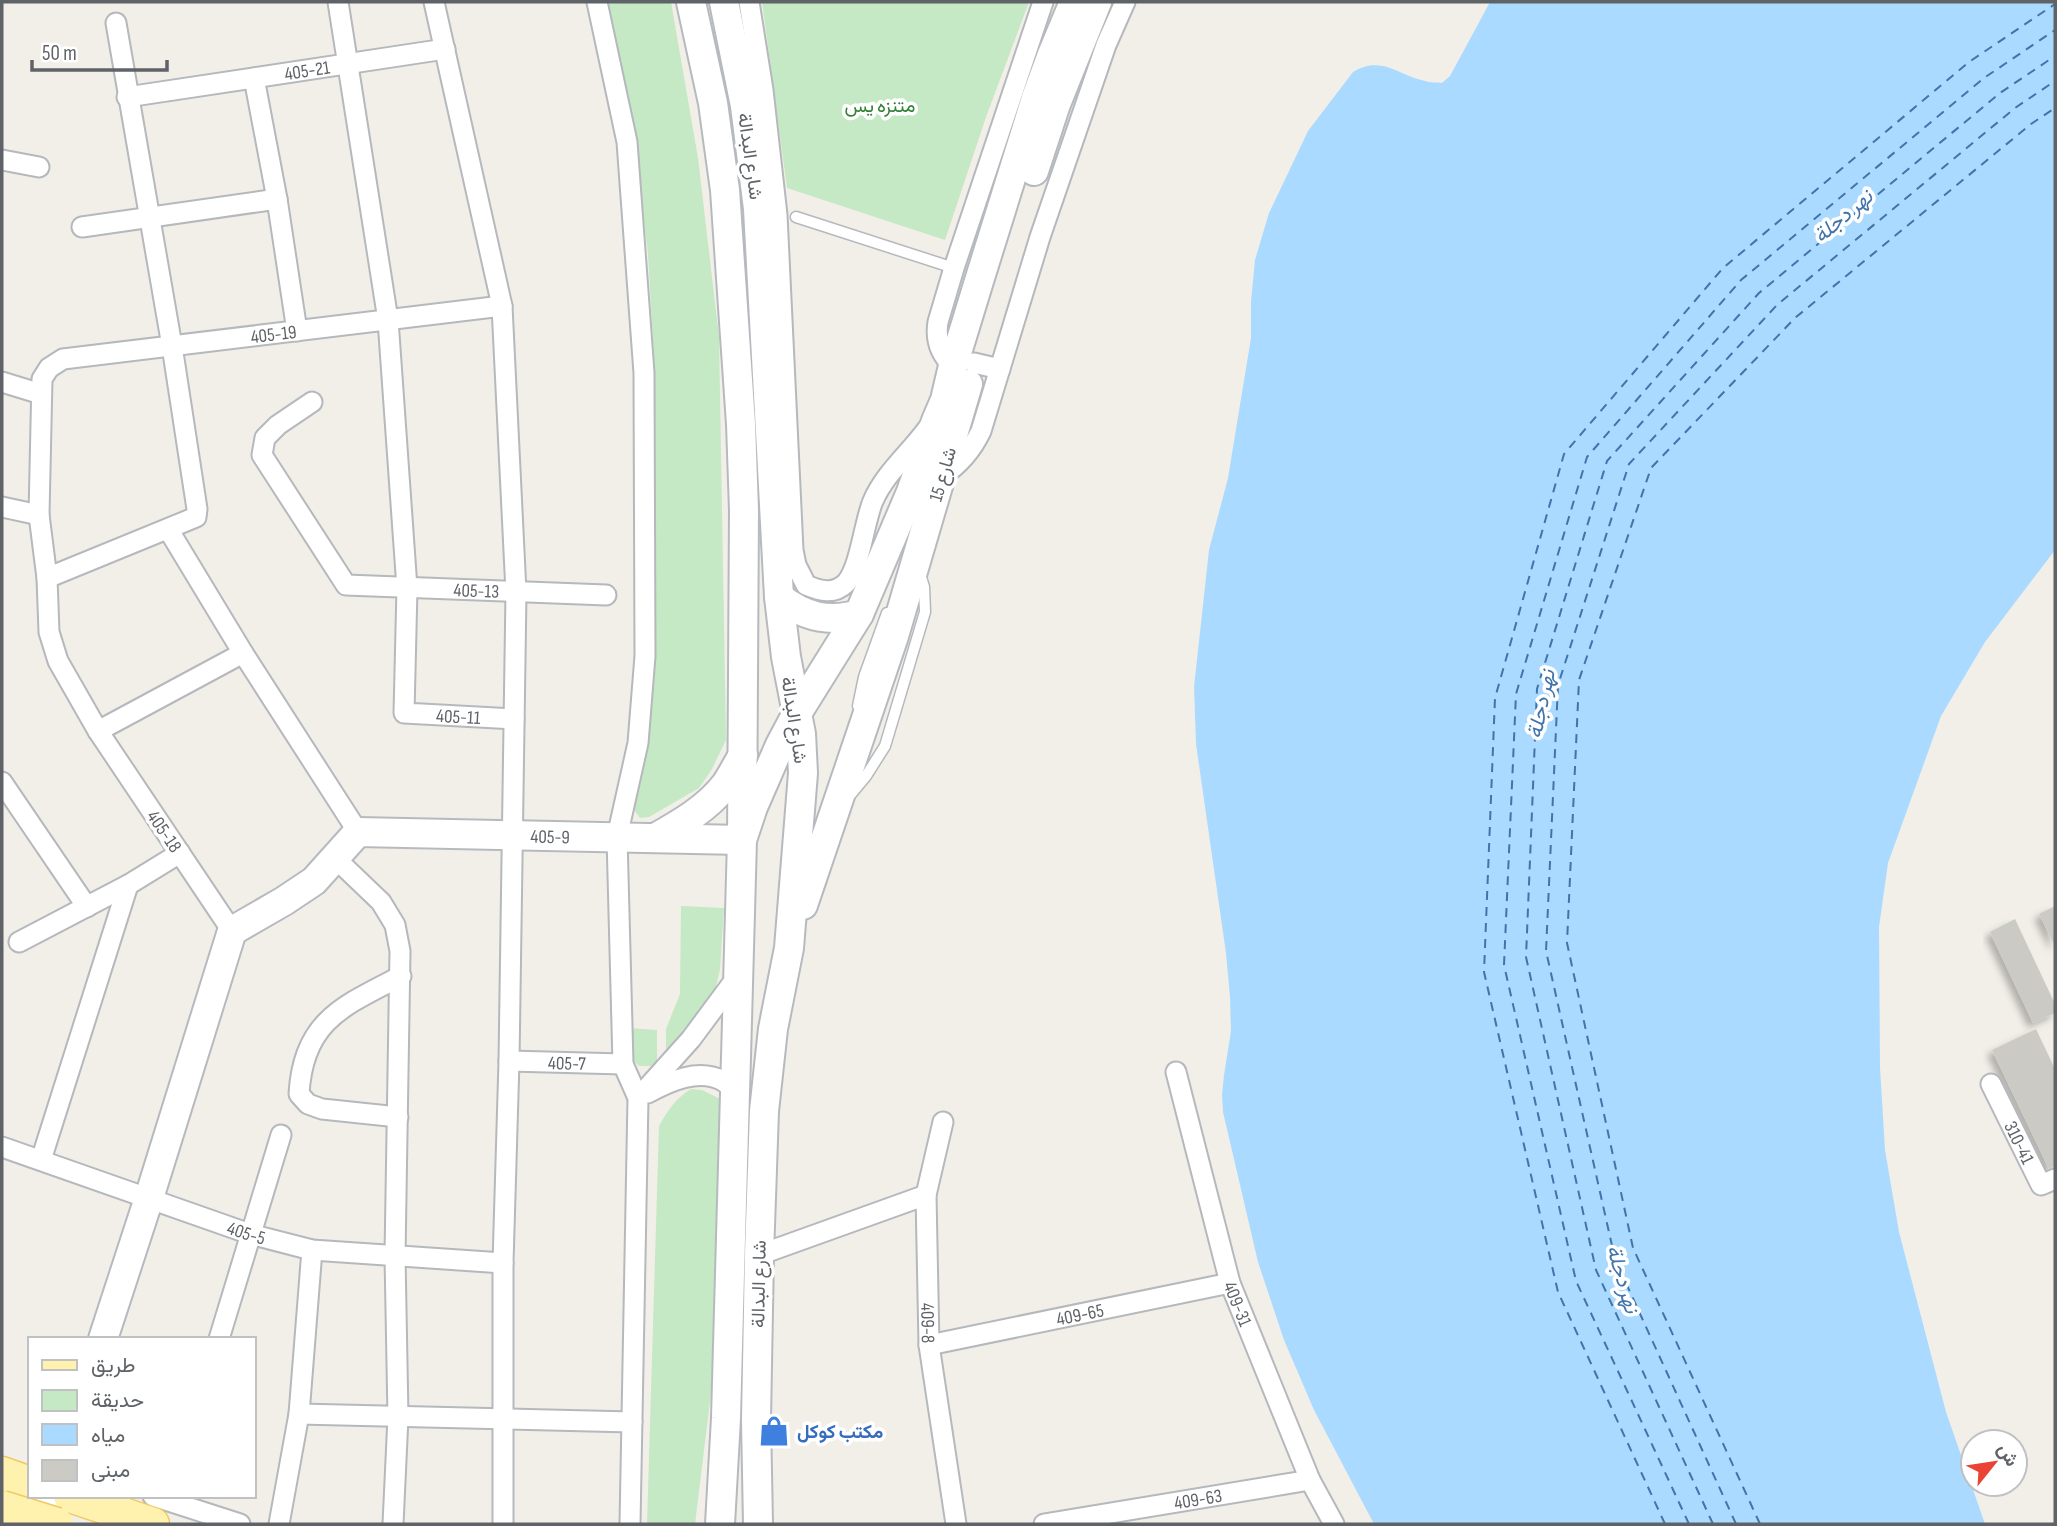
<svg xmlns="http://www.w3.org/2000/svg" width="2057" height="1526" font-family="'Sofia Sans Condensed',Vazirmatn,sans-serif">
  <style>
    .green { fill: #c5e8c5 }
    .water { fill: #aadaff }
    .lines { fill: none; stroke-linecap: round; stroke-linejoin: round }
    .ferry { stroke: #4174aa; stroke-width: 2; stroke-dasharray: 9 7; stroke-linecap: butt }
    .building { fill: #cccac5; filter: url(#shadow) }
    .lane-casing { stroke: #b5b8bc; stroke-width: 13 }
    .street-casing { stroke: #b5b8bc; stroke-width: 23 }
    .secondary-casing { stroke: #b6babf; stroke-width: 32 }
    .primary-casing { stroke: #f2c960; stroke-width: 35 }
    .lane { stroke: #fff; stroke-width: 10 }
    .street { stroke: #fff; stroke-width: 19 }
    .secondary { stroke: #fff; stroke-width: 28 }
    .primary { stroke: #fff2af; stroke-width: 32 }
    .primary-bridge-casing { stroke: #f2c960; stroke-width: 35; stroke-linecap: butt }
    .primary-bridge { stroke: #fff2af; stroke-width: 32 }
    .labels { text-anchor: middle; stroke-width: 7; stroke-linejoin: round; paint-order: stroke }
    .street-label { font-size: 19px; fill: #5f6368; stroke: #fff }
    .park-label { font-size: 19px; fill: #348238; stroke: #fff }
    .shop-label { font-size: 19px; font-weight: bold; fill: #366cbe; stroke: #fff; text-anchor: start }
    .water-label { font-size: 21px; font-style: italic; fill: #4174aa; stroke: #fff }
  </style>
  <defs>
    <filter id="shadow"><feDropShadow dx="-5" dy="5" stdDeviation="3.5" flood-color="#0004"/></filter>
  </defs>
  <rect width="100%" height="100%" fill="#f1efe8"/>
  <!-- green -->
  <g class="green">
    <path d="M607,2H671L698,158L719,337L726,740L712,769L699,788L649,817L640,818L634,810L652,633L655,376L648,254L634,140Z"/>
    <path d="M762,2H1029L986,117L945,240L787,188Z"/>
    <path d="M681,906L724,908L720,969L714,995L666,1051V1029L680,994Z"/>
    <path d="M628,1028L657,1030V1066H639L629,1056Z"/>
    <path d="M691,1089L702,1090L722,1100L715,1360L695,1524H647L659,1126C668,1110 675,1099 691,1089Z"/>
  </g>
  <!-- water -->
  <path class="water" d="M1490,2H2055V550L1985,642L1941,716L1888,863L1879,927L1880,1068L1885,1150L1899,1232L1946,1412L1985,1524H1374L1314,1410L1284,1340L1258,1262L1223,1112L1222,1095L1224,1075L1231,1031L1230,997L1226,953L1196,744L1194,687L1209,550L1228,478L1251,338V302L1255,260L1269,213L1308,131L1353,72C1382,55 1397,75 1425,81C1430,83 1437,82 1442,83L1450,76Z"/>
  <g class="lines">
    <!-- ferry -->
    <g class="ferry">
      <path d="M1665,1524L1558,1292L1484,972L1495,698L1564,454L1723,268L1969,62L2055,4"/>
      <path d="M1689,1524L1576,1281L1504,965L1516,694L1587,457L1741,280L1984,78L2055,30"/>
      <path d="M1713,1524L1596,1270L1526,957L1537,689L1607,461L1759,293L2000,93L2055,56"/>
      <path d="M1736,1524L1615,1259L1546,951L1558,685L1629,464L1777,305L2015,108L2055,81"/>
      <path d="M1760,1524L1633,1248L1567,943L1579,680L1651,468L1795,318L2031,124L2055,108"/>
    </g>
  </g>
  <!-- building -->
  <g class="building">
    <path d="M2055,906V946L2039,914Z"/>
    <path d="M2015,919L2055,1004V1013L2033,1023L1990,932Z"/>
    <path d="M2036,1029L2055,1069V1166L2049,1169L1992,1050Z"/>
  </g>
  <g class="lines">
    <!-- lane casing -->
    <g class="lane-casing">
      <g id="lane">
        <path d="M796,217L954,268"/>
        <path d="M858,706L864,677L887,613"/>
        <path d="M851,794L866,776L885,746L925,612L924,587L920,574"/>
      </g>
    </g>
    <!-- street casing -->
    <g class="street-casing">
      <g id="street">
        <path id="s1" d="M338,2L388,320L407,588L404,713L514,719"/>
        <path d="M434,2L502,306L516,592L509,1061L503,1263V1524"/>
        <path d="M597,2L627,142L644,373L645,656L638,743L617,837L623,1064L638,1098L630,1524"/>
        <path d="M749,2L763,90L777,215L793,550L796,565L806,585C820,591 834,595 846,583C860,568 864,522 873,501C885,473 910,453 928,428"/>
        <path d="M254,78L277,199L297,331"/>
        <path id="s2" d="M127,97L445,49"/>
        <path d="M2,160L39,167"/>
        <path d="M82,227L277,199"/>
        <path d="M974,363L1000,369"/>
        <path d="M953,366C940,354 935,340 938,322L954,268L1043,2"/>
        <path d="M2,382L41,394"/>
        <path id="s3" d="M312,402L278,425L265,438L262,455L346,585L606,595"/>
        <path d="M942,476C960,464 972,450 981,431L1040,237L1106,45L1125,2"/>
        <path d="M2,507L39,515"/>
        <path d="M168,529L243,653L358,832"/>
        <path d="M47,578L196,517L197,509L172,346L116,23"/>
        <path d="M98,731L243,653"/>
        <path d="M2,782L87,907"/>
        <path d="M335,858L381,902L395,925L400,951L395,1256L398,1417L393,1524"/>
        <path id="s4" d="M232,931L98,731L58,661L49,632L47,578L39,515L42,379L49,368L63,359L502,306"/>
        <path d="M19,942L128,885L180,853"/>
        <path id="s5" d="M509,1061L623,1064"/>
        <path id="s6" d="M1176,1072L1230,1283L1310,1480L1334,1524"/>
        <path id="s7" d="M1991,1084L2041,1185L2055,1179"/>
        <path d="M648,1093C670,1081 699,1068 723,1081C728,1084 732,1089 736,1092"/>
        <path d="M638,1098L691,1039L737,977"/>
        <path d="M398,1117L322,1109L308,1104L299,1094C303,1021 343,1006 401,976"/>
        <path id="s8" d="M943,1122L926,1195L929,1345L956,1524"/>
        <path id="s9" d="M2,1147L250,1234L312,1250L503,1263"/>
        <path d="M41,1160L128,885"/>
        <path d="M759,1255L926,1195"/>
        <path d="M219,1339L281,1135"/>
        <path id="s10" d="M929,1345L1230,1283"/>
        <path d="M299,1414L632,1422"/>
        <path d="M153,1496L240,1524"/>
        <path d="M279,1524L299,1414L312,1250"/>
        <path id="s11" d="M1044,1524L1310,1480"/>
      </g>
    </g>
    <!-- secondary casing -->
    <g class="secondary-casing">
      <g id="secondary">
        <path d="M691,2L713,103L725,190L741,424L744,510L742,840L726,1418L720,1524"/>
        <path d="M724,2L745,106L758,209L779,597L786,657L801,734L803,773L789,948L773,1029L764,1111L759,1255L756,1420L758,1524"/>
        <path d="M1034,171L1056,104L1097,2"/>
        <path d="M779,597C804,617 829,623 859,614"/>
        <path d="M655,838C680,824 708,808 726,784C732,775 737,765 743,755"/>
        <path d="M803,905L894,636L968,384"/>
        <path id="s12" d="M103,1339L149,1198L232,931L284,901L314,881L358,832L742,840L753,807L780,745L796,715L859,614L911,492L936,421L945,400L953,366L979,281L1037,95L1051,57L1074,2"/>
        <path d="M49,1505L52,1496"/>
      </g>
    </g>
    <!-- primary casing -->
    <g class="primary-casing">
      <g id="primary">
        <path d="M2,1473L30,1483"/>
        <path d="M70,1496L153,1524"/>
      </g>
    </g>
    <!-- lane -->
    <use href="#lane" class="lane"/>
    <!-- street -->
    <use href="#street" class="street"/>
    <!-- secondary -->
    <use href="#secondary" class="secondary"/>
    <!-- primary -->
    <use href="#primary" class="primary"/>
    <!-- primary-bridge casing -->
    <g class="primary-bridge-casing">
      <path id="primary-bridge" d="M2,1507L57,1524"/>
    </g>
    <!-- primary-bridge -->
    <use href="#primary-bridge" class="primary-bridge"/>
  </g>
  <!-- icons -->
  <defs>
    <g id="shop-bare" transform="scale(2.415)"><path d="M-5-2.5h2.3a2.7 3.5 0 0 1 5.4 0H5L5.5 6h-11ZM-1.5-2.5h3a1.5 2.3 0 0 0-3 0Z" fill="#3f7fe0" stroke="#fff" stroke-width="2.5" paint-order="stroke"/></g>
  </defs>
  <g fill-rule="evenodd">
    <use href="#shop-bare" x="774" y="1431"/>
  </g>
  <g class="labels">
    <!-- street labels -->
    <g class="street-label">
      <text dy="7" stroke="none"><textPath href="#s2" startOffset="182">405-21</textPath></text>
      <text transform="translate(751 156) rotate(82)" y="7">شارع البدالة</text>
      <text dy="7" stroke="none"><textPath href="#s4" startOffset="847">405-19</textPath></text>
      <text transform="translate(942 474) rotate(-74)" y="7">شارع 15</text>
      <text dy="7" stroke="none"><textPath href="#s3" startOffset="362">405-13</textPath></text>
      <text dy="7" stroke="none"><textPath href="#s1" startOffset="770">405-11</textPath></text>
      <text transform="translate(795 720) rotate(81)" y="7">شارع البدالة</text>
      <text transform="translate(165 831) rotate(56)" y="7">405-18</text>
      <text dy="7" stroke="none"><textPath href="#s12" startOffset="782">405-9</textPath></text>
      <text dy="7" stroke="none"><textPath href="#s5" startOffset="58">405-7</textPath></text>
      <text dy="7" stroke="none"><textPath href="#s7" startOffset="65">310-41</textPath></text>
      <text dy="7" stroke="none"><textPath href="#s9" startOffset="259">405-5</textPath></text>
      <text transform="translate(758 1284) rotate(-89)" y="7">شارع البدالة</text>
      <text dy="7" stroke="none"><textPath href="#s6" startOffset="240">409-31</textPath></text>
      <text dy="7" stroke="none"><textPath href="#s10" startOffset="154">409-65</textPath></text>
      <text dy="7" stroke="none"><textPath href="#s8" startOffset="203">409-8</textPath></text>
      <text dy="7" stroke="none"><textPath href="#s11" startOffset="156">409-63</textPath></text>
    </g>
    <!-- park labels -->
    <g class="park-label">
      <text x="880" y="112">متنزه يس</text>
    </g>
    <!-- shop labels -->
    <g class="shop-label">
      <text x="797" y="1438">مكتب كوكل</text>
    </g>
    <!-- water labels -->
    <g class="water-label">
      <text transform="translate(1843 216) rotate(-40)" y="7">نهر دجلة</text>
      <text transform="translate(1541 704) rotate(-78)" y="7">نهر دجلة</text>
      <text transform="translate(1623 1279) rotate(74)" y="7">نهر دجلة</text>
    </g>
  </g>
  <!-- border -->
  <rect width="2057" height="1526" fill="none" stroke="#5f6368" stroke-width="7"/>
  <!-- legend -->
  <rect x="28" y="1337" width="228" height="161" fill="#ffffff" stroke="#bfc1c3" stroke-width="2"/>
  <rect x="42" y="1360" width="35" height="10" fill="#fff2af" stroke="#bfc1c3" stroke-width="2"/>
  <text x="91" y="1372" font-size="21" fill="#5f6368">طريق</text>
  <rect x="42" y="1390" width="35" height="21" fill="#c5e8c5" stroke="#bfc1c3" stroke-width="2"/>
  <text x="91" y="1407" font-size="21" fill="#5f6368">حديقة</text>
  <rect x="42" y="1424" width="35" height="21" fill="#aadaff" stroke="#bfc1c3" stroke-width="2"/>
  <text x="91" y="1442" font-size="21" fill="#5f6368">مياه</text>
  <rect x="42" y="1460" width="35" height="21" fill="#cccac5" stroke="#bfc1c3" stroke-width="2"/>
  <text x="91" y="1477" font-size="21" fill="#5f6368">مبنى</text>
  <!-- north arrow -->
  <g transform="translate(1994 1463) rotate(60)"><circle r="33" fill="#ffffff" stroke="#bfc1c3" stroke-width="2"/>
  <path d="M0-5L12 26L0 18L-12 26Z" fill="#ea4335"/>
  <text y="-10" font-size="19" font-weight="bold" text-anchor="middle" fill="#5f6368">ش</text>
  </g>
  <!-- scale -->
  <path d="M32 60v10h135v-10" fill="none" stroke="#5f6368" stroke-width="3.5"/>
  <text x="42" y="60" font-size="21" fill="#5f6368" stroke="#ffffff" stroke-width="5" paint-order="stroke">50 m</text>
</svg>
